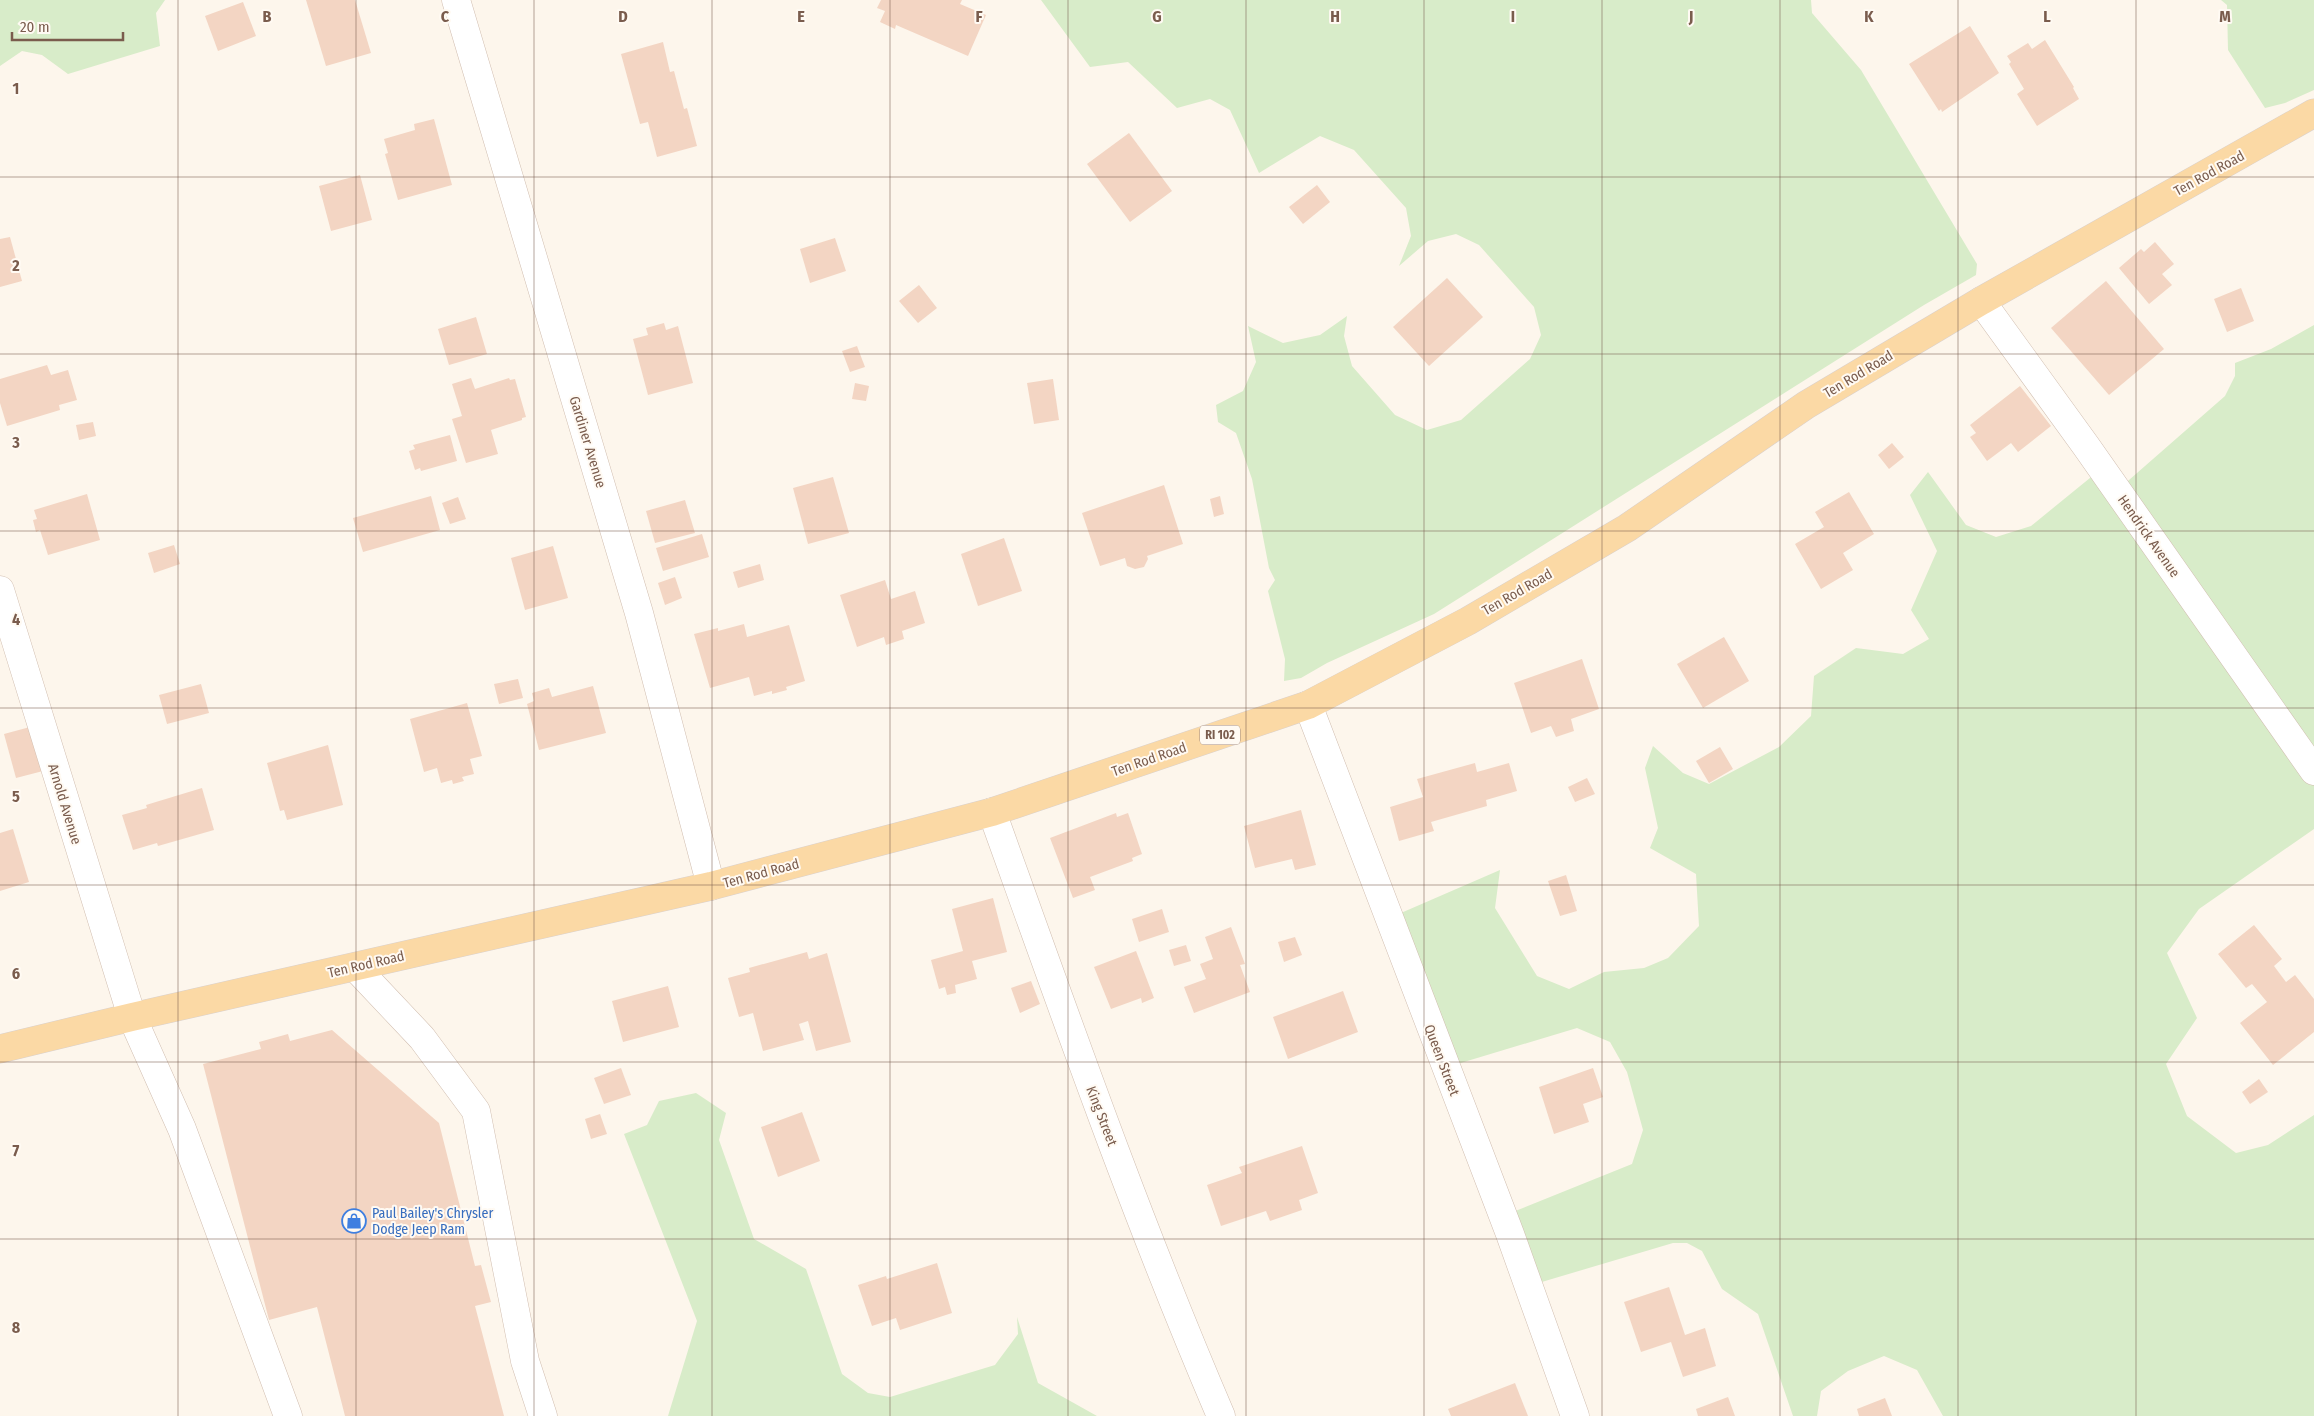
<svg xmlns="http://www.w3.org/2000/svg" width="2314" height="1416" font-family="'Fira Sans Condensed',sans-serif">
  <style>
    .green { fill: #d8ecc9 }
    .building { fill: #f3d5c3 }
    .lines { fill: none; stroke-linecap: round; stroke-linejoin: round }
    .minor-casing { stroke: #d1beb0; stroke-width: 29 }
    .major-casing { stroke: #dad1cd; stroke-width: 29 }
    .minor { stroke: #fff; stroke-width: 28 }
    .major { stroke: #fbd9a5; stroke-width: 28 }
    .grid { fill: none; stroke: #7a5c4d; stroke-width: 1; stroke-opacity: 0.55 }
    .labels { text-anchor: middle; stroke-width: 4; stroke-linejoin: round; paint-order: stroke }
    .shield { fill: #fffaf3; stroke: #a28b7f; stroke-width: 1 }
    .shield-label { font-size: 12px; font-weight: bold; fill: #7a5c4d }
    .street-label { font-size: 14px; fill: #7a5c4d; stroke: #fffaf3 }
    .shop-label { font-size: 14px; fill: #366cbe; stroke: #fffaf3; text-anchor: start }
    .grid-label { font-size: 16px; text-anchor: middle; font-weight: bold; fill: #7a5c4d; stroke: #fffaf3; stroke-width: 4; stroke-linejoin: round; paint-order: stroke }
  </style>
  <rect width="100%" height="100%" fill="#fdf6ec"/>
  <!-- green -->
  <g class="green">
    <path d="M0,0H165L156,13L160,46L68,74L42,55L22,51L0,66Z"/>
    <path d="M1041,0H1811L1812,13L1861,70L1977,264L1976,275L1924,305L1434,614L1327,663L1301,678L1284,681L1285,659L1268,591L1275,580L1269,568L1252,479L1236,433L1218,422L1216,405L1243,391L1256,362L1248,326L1283,343L1320,335L1347,316L1344,336L1352,366L1395,415L1427,430L1461,420L1530,359L1541,335L1534,307L1479,245L1456,234L1428,241L1399,266L1411,236L1406,208L1354,150L1320,136L1259,173L1230,110L1210,99L1177,108L1128,62L1090,67Z"/>
    <path d="M2221,0H2314V90L2285,103L2265,108L2228,50L2227,5Z"/>
    <path d="M2314,325V829L2199,909L2167,953L2197,1018L2166,1064L2187,1116L2236,1153L2268,1145L2314,1115V1416H1943L1917,1370L1884,1356L1848,1371L1821,1391L1817,1416H1793L1758,1314L1722,1289L1702,1251L1687,1243H1673L1535,1284L1508,1214L1632,1164L1643,1130L1627,1072L1610,1042L1577,1028L1454,1065L1394,916L1500,870L1495,908L1537,976L1569,989L1604,972L1644,968L1668,958L1699,926L1696,874L1650,848L1658,828L1645,768L1653,746L1683,773L1709,784L1779,747L1811,716L1814,676L1856,648L1903,654L1929,639L1911,610L1937,551L1910,495L1928,472L1966,525L1996,537L2031,526L2101,469L2121,487L2225,396L2235,376V363L2271,349Z"/>
    <path d="M696,1093L726,1113L719,1140L754,1239L806,1269L842,1374L868,1393L890,1397L995,1365L1018,1334L1017,1317L1038,1383L1097,1416H668L697,1321L624,1134L647,1125L659,1101Z"/>
  </g>
  <!-- building -->
  <g class="building">
    <path d="M306,0H355L371,53L326,66Z"/>
    <path d="M881,0H962L960,4L986,15L968,56L896,25L895,29L880,22L885,11L877,8Z"/>
    <path d="M243,2L256,36L218,51L205,16Z"/>
    <path d="M1970,26L1999,73L1942,112L1941,109L1939,111L1909,64Z"/>
    <path d="M2045,40L2074,87L2073,88L2079,99L2037,126L2017,94L2024,89L2009,64L2011,62L2007,56L2028,43L2032,49Z"/>
    <path d="M663,42L670,72L674,71L684,109L687,108L697,146L657,157L648,122L640,124L621,54Z"/>
    <path d="M434,119L452,185L398,200L385,154L388,153L384,139L415,130L414,124Z"/>
    <path d="M1129,133L1172,191L1130,222L1087,164Z"/>
    <path d="M360,175L372,220L331,231L319,186Z"/>
    <path d="M1317,185L1330,202L1303,224L1289,207Z"/>
    <path d="M10,237L22,281L0,287V239Z"/>
    <path d="M835,238L846,271L810,283L800,249Z"/>
    <path d="M2155,242L2174,264L2162,274L2172,285L2149,304L2119,268L2141,249L2144,252Z"/>
    <path d="M1447,278L1483,317L1429,366L1393,327Z"/>
    <path d="M2106,281L2164,349L2109,395L2051,328Z"/>
    <path d="M919,285L937,308L918,323L899,301Z"/>
    <path d="M2241,288L2254,321L2227,332L2214,299Z"/>
    <path d="M476,317L487,354L449,365L438,329Z"/>
    <path d="M664,323L666,330L678,326L693,383L648,395L633,339L648,335L646,328Z"/>
    <path d="M857,346L865,367L850,372L842,351Z"/>
    <path d="M47,365L51,375L68,370L77,400L59,405L60,410L7,426L0,403V379Z"/>
    <path d="M471,378L475,389L509,378L510,380L515,379L526,417L522,418V420L491,430L498,454L466,463L452,419L462,416L452,384Z"/>
    <path d="M1053,379L1059,420L1034,424L1027,383Z"/>
    <path d="M855,383L869,386L866,401L852,399Z"/>
    <path d="M2020,386L2051,426L2018,452L2011,443L1987,461L1970,437L1976,433L1970,425Z"/>
    <path d="M93,422L96,436L79,440L76,425Z"/>
    <path d="M450,435L457,461L421,471L420,468L415,470L409,451L415,449L413,445Z"/>
    <path d="M1892,443L1904,457L1889,469L1878,455Z"/>
    <path d="M833,477L849,533L808,544L793,488Z"/>
    <path d="M1164,485L1183,544L1147,556L1148,559L1144,567L1135,569L1127,566L1125,558L1100,566L1082,513Z"/>
    <path d="M1849,492L1874,534L1843,553L1853,570L1821,589L1795,544L1824,527L1815,512Z"/>
    <path d="M87,494L100,540L48,555L40,530L36,532L33,520L37,519L34,510Z"/>
    <path d="M431,496L440,530L363,552L353,518Z"/>
    <path d="M1220,496L1224,514L1214,517L1210,499Z"/>
    <path d="M458,497L466,519L450,524L442,503Z"/>
    <path d="M685,500L695,533L655,543L646,511Z"/>
    <path d="M702,534L709,557L663,571L656,548Z"/>
    <path d="M1004,538L1022,591L978,606L961,554Z"/>
    <path d="M174,545L180,564L154,573L148,553Z"/>
    <path d="M553,546L568,598L525,610L511,558Z"/>
    <path d="M760,564L764,580L738,588L733,572Z"/>
    <path d="M675,577L682,598L665,605L658,583Z"/>
    <path d="M885,580L891,599L915,591L925,623L902,631L904,639L886,645L884,637L857,647L840,595Z"/>
    <path d="M744,624L747,637L789,625L805,681L786,687L787,690L772,694V691L754,696L749,677L710,688L694,634L718,628V631Z"/>
    <path d="M1724,637L1749,681L1703,708L1677,664Z"/>
    <path d="M1582,659L1599,709L1571,719L1574,731L1556,737L1551,726L1531,733L1514,683Z"/>
    <path d="M518,679L523,698L499,704L494,684Z"/>
    <path d="M201,684L209,713L167,724L159,695Z"/>
    <path d="M593,686L606,733L539,750L527,704L534,701L532,693L549,688L552,697Z"/>
    <path d="M467,703L482,756L470,759L474,774L462,777L464,781L453,784L452,780L441,783L437,768L424,772L410,719Z"/>
    <path d="M30,727L43,771L16,778L4,734Z"/>
    <path d="M328,745L343,805L287,820L284,810L280,811L267,763Z"/>
    <path d="M1720,747L1733,769L1709,783L1696,761Z"/>
    <path d="M1475,763L1477,772L1509,763L1517,791L1486,800L1487,806L1431,822L1434,831L1399,841L1390,807L1423,797L1417,779Z"/>
    <path d="M1587,778L1595,794L1575,802L1568,787Z"/>
    <path d="M202,788L214,830L158,846L157,843L133,850L122,815L147,808L146,805Z"/>
    <path d="M1301,810L1316,865L1295,870L1292,859L1255,868L1244,826Z"/>
    <path d="M1116,813L1117,817L1128,813L1142,854L1132,858L1133,861L1090,877L1095,890L1073,898L1050,838Z"/>
    <path d="M13,829L29,882L0,891V833Z"/>
    <path d="M1566,875L1577,911L1560,916L1548,881Z"/>
    <path d="M993,898L1007,952L972,961L977,979L955,985L956,993L947,995L945,987L939,989L931,960L963,951L952,909Z"/>
    <path d="M1162,909L1169,932L1139,942L1132,919Z"/>
    <path d="M2254,925L2282,959L2274,966L2286,982L2295,975L2314,999V1032L2273,1065L2240,1023L2267,1002L2252,984L2246,988L2218,954Z"/>
    <path d="M1231,927L1245,964L1240,965L1250,992L1194,1013L1184,987L1206,979L1200,964L1213,959L1205,937Z"/>
    <path d="M1295,937L1302,955L1284,962L1278,942Z"/>
    <path d="M1186,945L1191,961L1174,966L1169,950Z"/>
    <path d="M1136,951L1154,998L1142,1003L1141,998L1111,1009L1094,967Z"/>
    <path d="M807,952L809,959L827,953L851,1042L816,1051L808,1021L799,1024L804,1040L763,1051L753,1013L739,1017L728,978L750,972L749,968Z"/>
    <path d="M1031,981L1040,1004L1020,1013L1011,988Z"/>
    <path d="M668,986L679,1027L623,1042L612,1001Z"/>
    <path d="M1343,991L1358,1032L1288,1059L1273,1017Z"/>
    <path d="M332,1030L439,1123L475,1266L481,1265L491,1302L475,1306L504,1416H345L317,1307L269,1320L203,1064L261,1049L259,1042L288,1034L290,1041Z"/>
    <path d="M621,1068L631,1095L604,1104L594,1078Z"/>
    <path d="M1593,1068L1603,1097L1583,1104L1589,1122L1554,1134L1539,1087Z"/>
    <path d="M2259,1079L2268,1092L2250,1104L2242,1092Z"/>
    <path d="M802,1112L820,1161L778,1177L761,1127Z"/>
    <path d="M600,1114L607,1134L591,1139L585,1119Z"/>
    <path d="M1302,1146L1318,1193L1299,1200L1302,1210L1270,1221L1266,1211L1221,1226L1207,1185L1242,1173L1239,1167Z"/>
    <path d="M937,1263L952,1313L900,1330L896,1318L872,1326L858,1285L886,1276L887,1279Z"/>
    <path d="M1669,1287L1685,1335L1705,1328L1716,1366L1683,1377L1671,1342L1641,1352L1624,1302Z"/>
    <path d="M1515,1383L1528,1416H1451L1448,1409Z"/>
    <path d="M1728,1397L1735,1416H1698L1696,1409Z"/>
    <path d="M1885,1398L1892,1416H1859L1857,1409Z"/>
  </g>
  <g class="lines">
    <!-- minor casing -->
    <g class="minor-casing">
      <g id="minor">
        <path d="M456,0L639,613L711,886"/>
        <path d="M1981,301L2086,446L2314,771"/>
        <path d="M0,590L132,1017L182,1129L288,1416"/>
        <path d="M1308,705L1510,1234L1575,1416"/>
        <path d="M992,812C1065,1015 1136,1218 1221,1416"/>
        <path d="M355,967L422,1038L476,1111L525,1361L543,1416"/>
      </g>
    </g>
    <!-- major casing -->
    <g class="major-casing">
      <path id="major" d="M0,1049L132,1017L711,886L992,812L1308,705L1468,621L1627,528L1806,405L1981,301L2314,113"/>
    </g>
    <!-- minor -->
    <use href="#minor" class="minor"/>
    <!-- major -->
    <use href="#major" class="major"/>
  </g>
  <!-- grid -->
  <path class="grid" d="M178,0V1416M356,0V1416M534,0V1416M712,0V1416M890,0V1416M1068,0V1416M1246,0V1416M1424,0V1416M1602,0V1416M1780,0V1416M1958,0V1416M2136,0V1416M0,177H2314M0,354H2314M0,531H2314M0,708H2314M0,885H2314M0,1062H2314M0,1239H2314"/>
  <!-- icons -->
  <defs>
    <g id="shop-ring" transform="scale(1.25)"><circle r="9.5" fill="#fffaf3" stroke="#3f7fe0" stroke-width="1.5"/><path d="M-5-2.5h2.3a2.7 3.5 0 0 1 5.4 0H5L5.5 6h-11ZM-1.5-2.5h3a1.5 2.3 0 0 0-3 0Z" fill="#3f7fe0"/></g>
  </defs>
  <g fill-rule="evenodd">
    <use href="#shop-ring" x="354" y="1221"/>
  </g>
  <g class="labels">
    <!-- shield labels -->
    <rect class="shield" x="1200" y="725.5" width="40" height="19" rx="4"/>
    <g class="shield-label">
      <text x="1220" y="739">RI 102</text>
    </g>
    <!-- street labels -->
    <g class="street-label">
      <text transform="translate(2209 173) rotate(-29)" y="5">Ten Rod Road</text>
      <text transform="translate(1858 374) rotate(-31)" y="5">Ten Rod Road</text>
      <text transform="translate(588 442) rotate(73)" y="5">Gardiner Avenue</text>
      <text transform="translate(2149 536) rotate(55)" y="5">Hendrick Avenue</text>
      <text transform="translate(1517 592) rotate(-30)" y="5">Ten Rod Road</text>
      <text transform="translate(1149 759) rotate(-19)" y="5">Ten Rod Road</text>
      <text transform="translate(65 804) rotate(73)" y="5">Arnold Avenue</text>
      <text transform="translate(761 873) rotate(-15)" y="5">Ten Rod Road</text>
      <text transform="translate(366 964) rotate(-13)" y="5">Ten Rod Road</text>
      <text transform="translate(1442 1060) rotate(69)" y="5">Queen Street</text>
      <text transform="translate(1102 1116) rotate(69)" y="5">King Street</text>
    </g>
    <!-- shop labels -->
    <g class="shop-label">
      <text x="372" y="1218">Paul Bailey's Chrysler<tspan x="372" dy="16">Dodge Jeep Ram</tspan></text>
    </g>
  </g>
  <g class="grid-label">
    <text x="267" y="22">B</text>
    <text x="445" y="22">C</text>
    <text x="623" y="22">D</text>
    <text x="801" y="22">E</text>
    <text x="979" y="22">F</text>
    <text x="1157" y="22">G</text>
    <text x="1335" y="22">H</text>
    <text x="1513" y="22">I</text>
    <text x="1691" y="22">J</text>
    <text x="1869" y="22">K</text>
    <text x="2047" y="22">L</text>
    <text x="2225" y="22">M</text>
    <text x="16" y="94">1</text>
    <text x="16" y="271">2</text>
    <text x="16" y="448">3</text>
    <text x="16" y="625">4</text>
    <text x="16" y="802">5</text>
    <text x="16" y="979">6</text>
    <text x="16" y="1156">7</text>
    <text x="16" y="1333">8</text>
  </g>
  <!-- scale -->
  <path d="M12 32v8h111v-8" fill="none" stroke="#7a5c4d" stroke-width="2.5"/>
  <text x="20" y="32" font-size="15" fill="#7a5c4d" stroke="#fffaf3" stroke-width="4" paint-order="stroke">20 m</text>
</svg>
